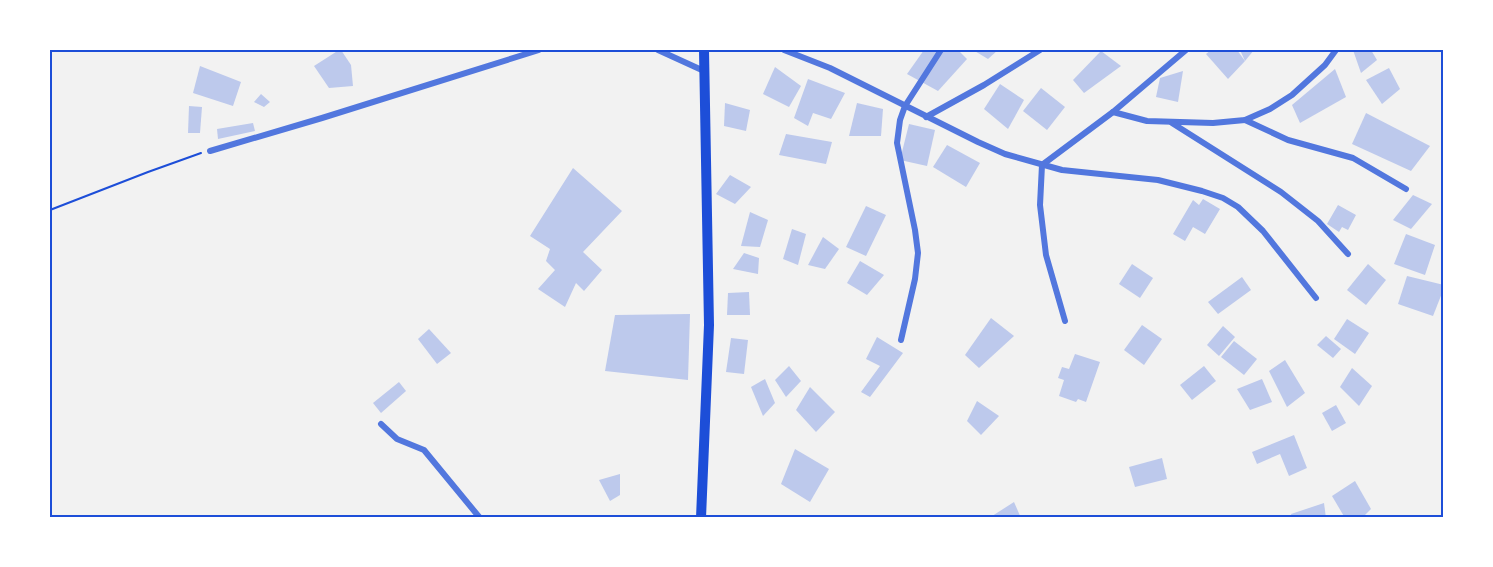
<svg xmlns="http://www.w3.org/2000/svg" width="1493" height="567" font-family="'Open Sans',sans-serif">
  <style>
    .building { fill: #bdc9ec }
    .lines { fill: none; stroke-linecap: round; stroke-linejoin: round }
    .path { stroke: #1d4ed8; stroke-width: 2 }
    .minor { stroke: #5277de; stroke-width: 6 }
    .secondary { stroke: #1d4ed8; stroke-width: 10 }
    .neatline { fill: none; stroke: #1d4ed8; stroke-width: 2 }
  </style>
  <rect width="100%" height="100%" fill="#f2f2f2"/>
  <!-- building -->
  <g class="building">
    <path d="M339,50H341L351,65L353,86L329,88L314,66Z"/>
    <path d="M924,50H958L967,59L938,91L907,74Z"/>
    <path d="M973,50H998L988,59Z"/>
    <path d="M1211,50H1237L1245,61L1228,79L1206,54Z"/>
    <path d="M1240,50H1254L1245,61Z"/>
    <path d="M1353,50H1371L1377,60L1361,73Z"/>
    <path d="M1101,51L1121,66L1084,93L1073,80Z"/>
    <path d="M200,66L241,82L233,106L193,93Z"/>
    <path d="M775,67L801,86L789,107L763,94Z"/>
    <path d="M1389,68L1400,89L1382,104L1366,80Z"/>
    <path d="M1335,69L1346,97L1300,123L1292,105Z"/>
    <path d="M1183,71L1178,102L1156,97L1160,78Z"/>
    <path d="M808,79L845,93L831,119L813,113L808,126L794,118Z"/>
    <path d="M1000,84L1024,100L1008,129L984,109Z"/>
    <path d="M1041,88L1065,107L1047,130L1023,111Z"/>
    <path d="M261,94L270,102L264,107L254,102Z"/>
    <path d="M725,103L750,110L746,131L724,126Z"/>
    <path d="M857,103L883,109L881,136H849Z"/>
    <path d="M189,106L202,107L200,133H188Z"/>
    <path d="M1366,113L1430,146L1411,171L1352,144Z"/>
    <path d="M253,123L255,131L218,139L217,129Z"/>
    <path d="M909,124L935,130L927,166L900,160Z"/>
    <path d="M786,134L832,142L826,164L779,155Z"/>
    <path d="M947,145L980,163L966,187L933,167Z"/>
    <path d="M573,168L622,211L583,252L602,270L584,291L576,283L565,307L538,289L555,270L546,261L550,249L530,236Z"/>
    <path d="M730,175L751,187L735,204L716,194Z"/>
    <path d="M1413,195L1432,204L1411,229L1393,220Z"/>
    <path d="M1203,199L1220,209L1205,234L1193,227L1185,241L1173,234L1193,200L1199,205Z"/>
    <path d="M1338,205L1356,215L1348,230L1342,227L1339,232L1327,224Z"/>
    <path d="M866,206L886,215L866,256L846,247Z"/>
    <path d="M750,212L768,220L760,247L741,246Z"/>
    <path d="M792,229L806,234L798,265L783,259Z"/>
    <path d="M1406,234L1435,245L1425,275L1394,264Z"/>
    <path d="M823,237L839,249L825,269L808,265Z"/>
    <path d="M744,253L759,258L758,274L733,269Z"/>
    <path d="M860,261L884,275L867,295L847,283Z"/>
    <path d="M1132,264L1153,278L1140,298L1119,284Z"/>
    <path d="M1368,264L1386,280L1366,305L1347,290Z"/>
    <path d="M1407,276L1444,285V288L1433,316L1398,304Z"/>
    <path d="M1242,277L1251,290L1218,314L1208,302Z"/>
    <path d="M749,292L750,315H727L728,293Z"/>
    <path d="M690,314L688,380L605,371L615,315Z"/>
    <path d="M991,318L1014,336L979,368L965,355Z"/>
    <path d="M1347,319L1369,333L1355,354L1334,339Z"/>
    <path d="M1142,325L1162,339L1144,365L1124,350Z"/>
    <path d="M1223,326L1235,337L1219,356L1207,345Z"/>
    <path d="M429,329L451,353L437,364L418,339Z"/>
    <path d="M1326,336L1341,349L1333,358L1317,345Z"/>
    <path d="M877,337L903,353L870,397L861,392L880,366L866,359Z"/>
    <path d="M731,338L748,340L744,374L726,372Z"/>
    <path d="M1234,341L1257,359L1244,375L1221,357Z"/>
    <path d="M1075,354L1100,362L1086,402L1078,399L1076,402L1059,396L1064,380L1058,378L1062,367L1069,369Z"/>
    <path d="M1285,360L1305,393L1287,407L1269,371Z"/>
    <path d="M789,366L801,381L786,397L775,380Z"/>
    <path d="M1204,366L1216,381L1192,400L1180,385Z"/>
    <path d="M1352,368L1372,386L1359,406L1340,387Z"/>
    <path d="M765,379L775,403L763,416L751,387Z"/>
    <path d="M1262,379L1272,402L1250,410L1237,389Z"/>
    <path d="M399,382L406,391L381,413L373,403Z"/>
    <path d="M810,387L835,412L816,432L796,410Z"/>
    <path d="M977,401L999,416L981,435L967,421Z"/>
    <path d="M1336,405L1346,423L1332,431L1322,413Z"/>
    <path d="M1294,435L1307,468L1289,476L1280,454L1257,464L1252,452Z"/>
    <path d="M795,449L829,469L810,502L781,484Z"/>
    <path d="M1162,458L1167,479L1135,487L1129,467Z"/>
    <path d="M620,474V495L610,501L599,480Z"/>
    <path d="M1355,481L1371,509L1362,518H1345L1332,496Z"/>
    <path d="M1014,502L1021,518H989Z"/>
    <path d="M1324,503L1326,518H1292L1291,514Z"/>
  </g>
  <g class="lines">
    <!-- path -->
    <path class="path" d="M50,210L148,172L201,153"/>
    <!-- minor -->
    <g class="minor">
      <path d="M658,50L704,71"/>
      <path d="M784,50L830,68L978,142L1005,154L1062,170L1158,180L1202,191L1223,198L1238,207L1263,231L1316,298"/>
      <path d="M1113,112L1147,121L1213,123L1245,120L1270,109L1292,95L1325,65L1336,50"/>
      <path d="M926,117L984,85L1040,50"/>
      <path d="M1245,120L1288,140L1353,158L1406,189"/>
      <path d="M1172,123L1281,192L1318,221L1348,254"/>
      <path d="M210,151L322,118L539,50"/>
      <path d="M1065,321L1046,255L1040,205L1042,165L1113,112L1186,50"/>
      <path d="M901,340L915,279L918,253L915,230L897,143L900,120L905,106L941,50"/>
      <path d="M381,424L397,439L424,450L480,518"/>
    </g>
    <!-- secondary -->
    <path class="secondary" d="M701,518L709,325L704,50"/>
  </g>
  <!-- border -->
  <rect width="1493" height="567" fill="none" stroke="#ffffff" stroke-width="102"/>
  <rect x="51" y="51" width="1391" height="465" class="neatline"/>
</svg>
